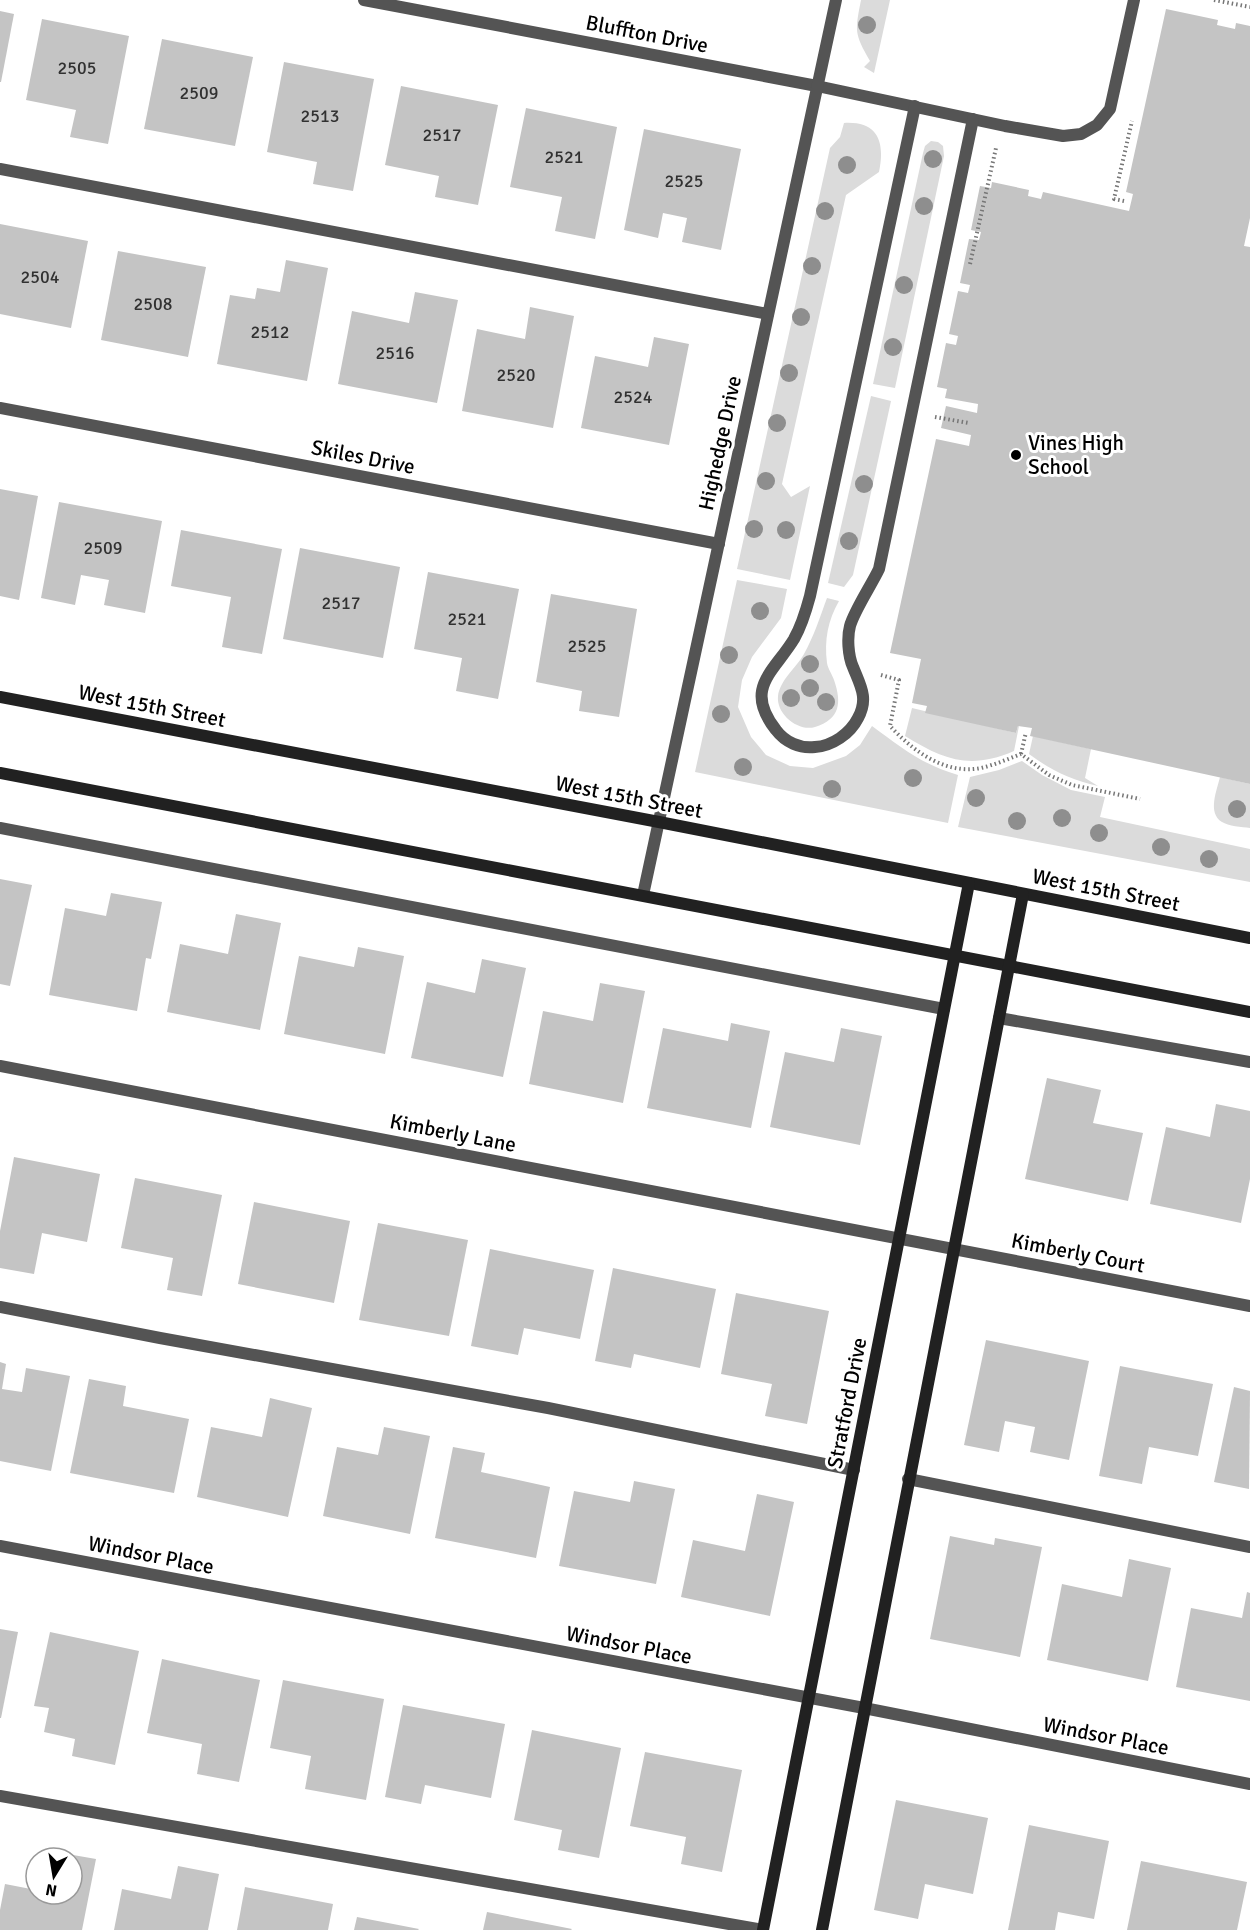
<svg xmlns="http://www.w3.org/2000/svg" width="1250" height="1930" font-family="Signika,sans-serif">
  <style>
    .green { fill: #dbdbdb }
    .building { fill: #c4c4c4 }
    .lines { fill: none; stroke-linecap: round; stroke-linejoin: round }
    .path { stroke: #767676; stroke-width: 4; stroke-dasharray: 1.5 3; stroke-linecap: butt }
    .lane { stroke: #545454; stroke-width: 12 }
    .street { stroke: #545454; stroke-width: 12 }
    .secondary { stroke: #212121; stroke-width: 12 }
    .tree { fill: #8e8e8e }
    .poi-dot { fill: #000; stroke: #fff; stroke-width: 2 }
    .labels { text-anchor: middle; stroke-width: 6; stroke-linejoin: round; paint-order: stroke }
    .number-label { font-size: 18px; fill: #313131 }
    .street-label { font-size: 21px; fill: #000; stroke: #fff }
    .poi-label { font-size: 21px; fill: #000; stroke: #fff; text-anchor: start }
  </style>
  <rect width="100%" height="100%" fill="#fff"/>
  <!-- green -->
  <g class="green">
    <path d="M861,0H890L874,73L864,67L870,61C854,33 855,31 861,0Z"/>
    <path d="M844,123C879,121 885,143 879,172L846,195L782,484L791,497L810,486L790,580L737,569L830,148L840,137Z"/>
    <path d="M931,141L938,142L943,146L944,156L895,388L873,384L923,153L925,146Z"/>
    <path d="M871,396L891,401L853,575L844,587L828,583Z"/>
    <path d="M737,580L787,589L781,618L752,657L742,680L738,707L751,737L766,755L790,766L813,768L846,756L860,745L872,726C902,748 921,764 958,775L948,823L695,772Z"/>
    <path d="M827,598L839,601C828,620 824,640 827,663C828,669 832,674 834,680C842,703 840,719 815,727C798,732 776,714 778,696C780,680 796,668 804,654C814,636 820,617 827,598Z"/>
    <path d="M912,708L1016,733L1018,726H1019L1014,751C970,770 944,760 905,736Z"/>
    <path d="M1033,736L1091,749L1085,778L1098,786C1071,780 1052,771 1029,754Z"/>
    <path d="M1022,761L1042,775L1071,790L1105,797L1100,817L1250,849V882L958,827L970,777L999,770Z"/>
    <path d="M1220,777L1250,784V828C1242,827 1228,826 1222,822C1207,813 1217,790 1220,777Z"/>
  </g>
  <!-- building -->
  <g class="building">
    <path d="M1166,9L1218,20L1217,25L1235,29L1236,23L1250,26V218L1244,246L1250,247V784L1030,736L1032,728L1018,726L1016,733L925,713L927,706L912,703L921,659L890,653L936,439L969,446L971,435L941,428L946,406L977,413L978,404L945,398L947,389L937,387L946,343L956,345L958,336L949,334L958,291L968,293L970,285L960,283L969,239L979,240L981,232L971,230L980,186L991,188L992,182L1029,190L1028,196L1041,199L1043,192L1129,211L1133,194L1126,192Z"/>
    <path d="M0,11L14,14L1,82H0Z"/>
    <path d="M42,19L129,36L108,144L70,137L76,110L26,100Z"/>
    <path d="M162,39L253,57L235,146L144,129Z"/>
    <path d="M284,62L374,79L353,191L313,184L317,162L267,152Z"/>
    <path d="M401,86L498,105L478,205L435,197L439,176L385,165Z"/>
    <path d="M526,108L617,127L595,239L555,231L562,197L510,187Z"/>
    <path d="M644,129L741,149L721,250L682,242L687,218L663,213L658,238L624,230Z"/>
    <path d="M0,224L88,241L71,328L0,314Z"/>
    <path d="M118,251L206,267L188,357L101,340Z"/>
    <path d="M286,260L328,268L307,381L217,364L230,295L255,299L257,288L280,292Z"/>
    <path d="M415,292L458,300L437,403L338,384L352,311L409,323Z"/>
    <path d="M530,307L574,316L553,428L462,411L477,329L525,339Z"/>
    <path d="M654,337L689,344L669,445L581,428L595,356L648,367Z"/>
    <path d="M0,489L38,496L19,600L0,596Z"/>
    <path d="M59,502L162,521L145,613L104,605L109,580L81,575L75,605L41,598Z"/>
    <path d="M181,530L282,549L262,654L222,647L231,597L171,586Z"/>
    <path d="M300,548L400,567L383,658L283,639Z"/>
    <path d="M428,572L519,589L498,699L456,691L462,658L414,649Z"/>
    <path d="M551,594L637,609L619,717L579,711L582,691L536,682Z"/>
    <path d="M0,879L32,885L10,986L0,984Z"/>
    <path d="M111,893L162,902L151,959L146,958L137,1011L49,995L65,908L106,916Z"/>
    <path d="M236,914L281,923L260,1030L167,1012L180,944L228,954Z"/>
    <path d="M358,947L404,956L385,1054L284,1034L299,956L354,967Z"/>
    <path d="M482,959L526,968L503,1077L411,1058L427,982L475,993Z"/>
    <path d="M600,983L645,991L623,1103L529,1084L543,1011L593,1021Z"/>
    <path d="M731,1023L770,1031L751,1128L647,1108L663,1028L728,1041Z"/>
    <path d="M841,1028L882,1036L860,1145L770,1127L785,1052L834,1062Z"/>
    <path d="M1047,1078L1101,1090L1093,1123L1143,1133L1128,1201L1025,1179Z"/>
    <path d="M1216,1104L1250,1111V1179L1241,1223L1150,1204L1166,1127L1210,1137Z"/>
    <path d="M14,1157L100,1174L87,1242L42,1233L34,1274L0,1268V1231Z"/>
    <path d="M135,1178L222,1195L202,1296L167,1290L173,1258L121,1248Z"/>
    <path d="M254,1202L350,1221L334,1303L238,1284Z"/>
    <path d="M378,1223L468,1240L449,1336L359,1320Z"/>
    <path d="M490,1249L594,1270L580,1339L524,1328L518,1355L471,1346Z"/>
    <path d="M613,1268L716,1289L700,1368L634,1354L631,1368L595,1361Z"/>
    <path d="M736,1293L829,1311L807,1424L765,1416L772,1384L721,1374Z"/>
    <path d="M986,1340L1089,1361L1069,1460L1030,1452L1035,1427L1005,1421L999,1452L964,1445Z"/>
    <path d="M0,1362L6,1364L2,1389L22,1392L26,1368L70,1376L51,1471L0,1461Z"/>
    <path d="M1120,1366L1213,1384L1198,1456L1149,1447L1142,1484L1099,1476Z"/>
    <path d="M89,1379L126,1386L123,1406L189,1419L174,1493L70,1473Z"/>
    <path d="M1234,1387L1250,1391L1249,1489L1214,1482Z"/>
    <path d="M270,1398L312,1408L288,1517L197,1497L211,1427L262,1437Z"/>
    <path d="M384,1427L430,1436L410,1534L323,1516L337,1447L378,1455Z"/>
    <path d="M453,1447L485,1453L481,1472L550,1487L536,1558L435,1538Z"/>
    <path d="M634,1481L675,1489L656,1584L559,1566L574,1491L630,1502Z"/>
    <path d="M757,1494L794,1502L770,1616L681,1597L693,1540L745,1551Z"/>
    <path d="M950,1536L994,1545L995,1538L1042,1547L1020,1657L930,1639Z"/>
    <path d="M1129,1559L1171,1568L1148,1681L1047,1660L1062,1584L1122,1597Z"/>
    <path d="M1247,1592L1250,1593V1701L1176,1687L1191,1608L1242,1618Z"/>
    <path d="M0,1629L18,1632L1,1718H0Z"/>
    <path d="M50,1632L139,1651L115,1765L72,1756L75,1739L44,1732L49,1708L34,1706Z"/>
    <path d="M162,1659L260,1680L239,1782L197,1774L202,1744L147,1733Z"/>
    <path d="M283,1680L384,1699L366,1800L305,1789L311,1756L270,1748Z"/>
    <path d="M403,1705L505,1724L491,1798L425,1785L421,1804L385,1797Z"/>
    <path d="M532,1730L621,1748L599,1858L558,1850L562,1830L514,1820Z"/>
    <path d="M645,1752L742,1770L722,1872L681,1864L686,1837L630,1826Z"/>
    <path d="M896,1800L988,1818L973,1894L925,1884L918,1919L874,1910Z"/>
    <path d="M1029,1825L1109,1841L1094,1919L1058,1912L1055,1930H1008Z"/>
    <path d="M56,1852L96,1859L82,1930H0V1910L5,1884L36,1890V1894H72V1858H55Z"/>
    <path d="M1141,1861L1247,1882L1237,1930H1127Z"/>
    <path d="M178,1866L219,1874L208,1930H114L122,1889L171,1899Z"/>
    <path d="M245,1887L333,1904L328,1930H237Z"/>
    <path d="M487,1912L572,1929L571,1930H483Z"/>
    <path d="M357,1917L419,1929L418,1930H354Z"/>
  </g>
  <g class="lines">
    <!-- path -->
    <g class="path">
      <path d="M1214,0L1250,7"/>
      <path d="M1124,201L1114,199L1132,121"/>
      <path d="M970,264L996,148"/>
      <path d="M935,417L969,423"/>
      <path d="M881,675L899,680L890,726C913,751 945,775 981,768C994,765 1008,759 1021,754L1049,775L1072,785L1140,799"/>
      <path d="M1021,754L1026,732"/>
    </g>
    <!-- lane -->
    <g class="lane">
      <path d="M817,86L1005,126L1063,136L1081,134L1097,125L1110,109L1134,0"/>
      <path d="M915,106L810,596C806,611 802,625 794,639C774,672 743,688 776,730C785,742 800,749 815,747C832,746 850,734 858,718C869,698 860,685 853,667C848,656 847,637 850,626C854,611 872,584 879,569L973,119"/>
      <path d="M0,169L768,314"/>
      <path d="M0,828L944,1009"/>
      <path d="M999,1018L1250,1062"/>
      <path d="M0,1307L160,1338L548,1408L854,1470"/>
      <path d="M908,1479L1250,1547"/>
      <path d="M0,1796L763,1930"/>
    </g>
    <!-- street -->
    <g class="street">
      <path d="M364,0L817,86"/>
      <path d="M0,408L719,544"/>
      <path d="M643,895L836,0"/>
      <path d="M0,1066L1250,1306"/>
      <path d="M0,1546L864,1708L1250,1784"/>
    </g>
    <!-- secondary -->
    <g class="secondary">
      <path d="M0,697L659,822L1250,938"/>
      <path d="M0,773L1250,1012"/>
      <path d="M763,1930L969,883"/>
      <path d="M822,1930L1023,894"/>
    </g>
  </g>
  <!-- trees -->
  <g class="tree">
    <circle cx="867" cy="25" r="9"/>
    <circle cx="933" cy="159" r="9"/>
    <circle cx="847" cy="165" r="9"/>
    <circle cx="924" cy="206" r="9"/>
    <circle cx="825" cy="211" r="9"/>
    <circle cx="812" cy="266" r="9"/>
    <circle cx="904" cy="285" r="9"/>
    <circle cx="801" cy="317" r="9"/>
    <circle cx="893" cy="347" r="9"/>
    <circle cx="789" cy="373" r="9"/>
    <circle cx="777" cy="423" r="9"/>
    <circle cx="766" cy="481" r="9"/>
    <circle cx="864" cy="484" r="9"/>
    <circle cx="754" cy="529" r="9"/>
    <circle cx="786" cy="530" r="9"/>
    <circle cx="849" cy="541" r="9"/>
    <circle cx="760" cy="611" r="9"/>
    <circle cx="729" cy="655" r="9"/>
    <circle cx="810" cy="664" r="9"/>
    <circle cx="810" cy="688" r="9"/>
    <circle cx="791" cy="698" r="9"/>
    <circle cx="826" cy="702" r="9"/>
    <circle cx="721" cy="714" r="9"/>
    <circle cx="743" cy="767" r="9"/>
    <circle cx="913" cy="778" r="9"/>
    <circle cx="832" cy="789" r="9"/>
    <circle cx="976" cy="798" r="9"/>
    <circle cx="1237" cy="809" r="9"/>
    <circle cx="1062" cy="818" r="9"/>
    <circle cx="1017" cy="821" r="9"/>
    <circle cx="1099" cy="833" r="9"/>
    <circle cx="1161" cy="847" r="9"/>
    <circle cx="1209" cy="859" r="9"/>
  </g>
  <!-- markers -->
  <circle class="poi-dot" cx="1016" cy="455" r="6"/>
  <g class="labels">
    <!-- number labels -->
    <g class="number-label">
      <text x="77" y="74">2505</text>
      <text x="199" y="99">2509</text>
      <text x="320" y="122">2513</text>
      <text x="442" y="141">2517</text>
      <text x="564" y="163">2521</text>
      <text x="684" y="187">2525</text>
      <text x="40" y="283">2504</text>
      <text x="153" y="310">2508</text>
      <text x="270" y="338">2512</text>
      <text x="395" y="359">2516</text>
      <text x="516" y="381">2520</text>
      <text x="633" y="403">2524</text>
      <text x="103" y="554">2509</text>
      <text x="341" y="609">2517</text>
      <text x="467" y="625">2521</text>
      <text x="587" y="652">2525</text>
    </g>
    <!-- street labels -->
    <g class="street-label">
      <text transform="translate(647 34) rotate(11)" y="7">Bluffton Drive</text>
      <text transform="translate(720 443) rotate(-78)" y="7">Highedge Drive</text>
      <text transform="translate(363 457) rotate(11)" y="7">Skiles Drive</text>
      <text transform="translate(152 706) rotate(11)" y="7">West 15th Street</text>
      <text transform="translate(629 797) rotate(11)" y="7">West 15th Street</text>
      <text transform="translate(1106 890) rotate(11)" y="7">West 15th Street</text>
      <text transform="translate(453 1133) rotate(11)" y="7">Kimberly Lane</text>
      <text transform="translate(1078 1253) rotate(11)" y="7">Kimberly Court</text>
      <text transform="translate(847 1403) rotate(-79)" y="7">Stratford Drive</text>
      <text transform="translate(151 1555) rotate(11)" y="7">Windsor Place</text>
      <text transform="translate(629 1645) rotate(11)" y="7">Windsor Place</text>
      <text transform="translate(1106 1736) rotate(11)" y="7">Windsor Place</text>
    </g>
    <!-- poi labels -->
    <g class="poi-label">
      <text x="1028" y="450">Vines High<tspan x="1028" dy="24">School</tspan></text>
    </g>
  </g>
  <!-- north arrow -->
  <g transform="translate(54 1876) rotate(191)"><circle r="28" fill="#ffffff" stroke="#999999" stroke-width="1.5"/>
  <path d="M0-4.5L10 22L0 15L-10 22Z" fill="#000000"/>
  <text y="-9" font-size="16" font-weight="bold" text-anchor="middle" fill="#000000">N</text>
  </g>
</svg>
